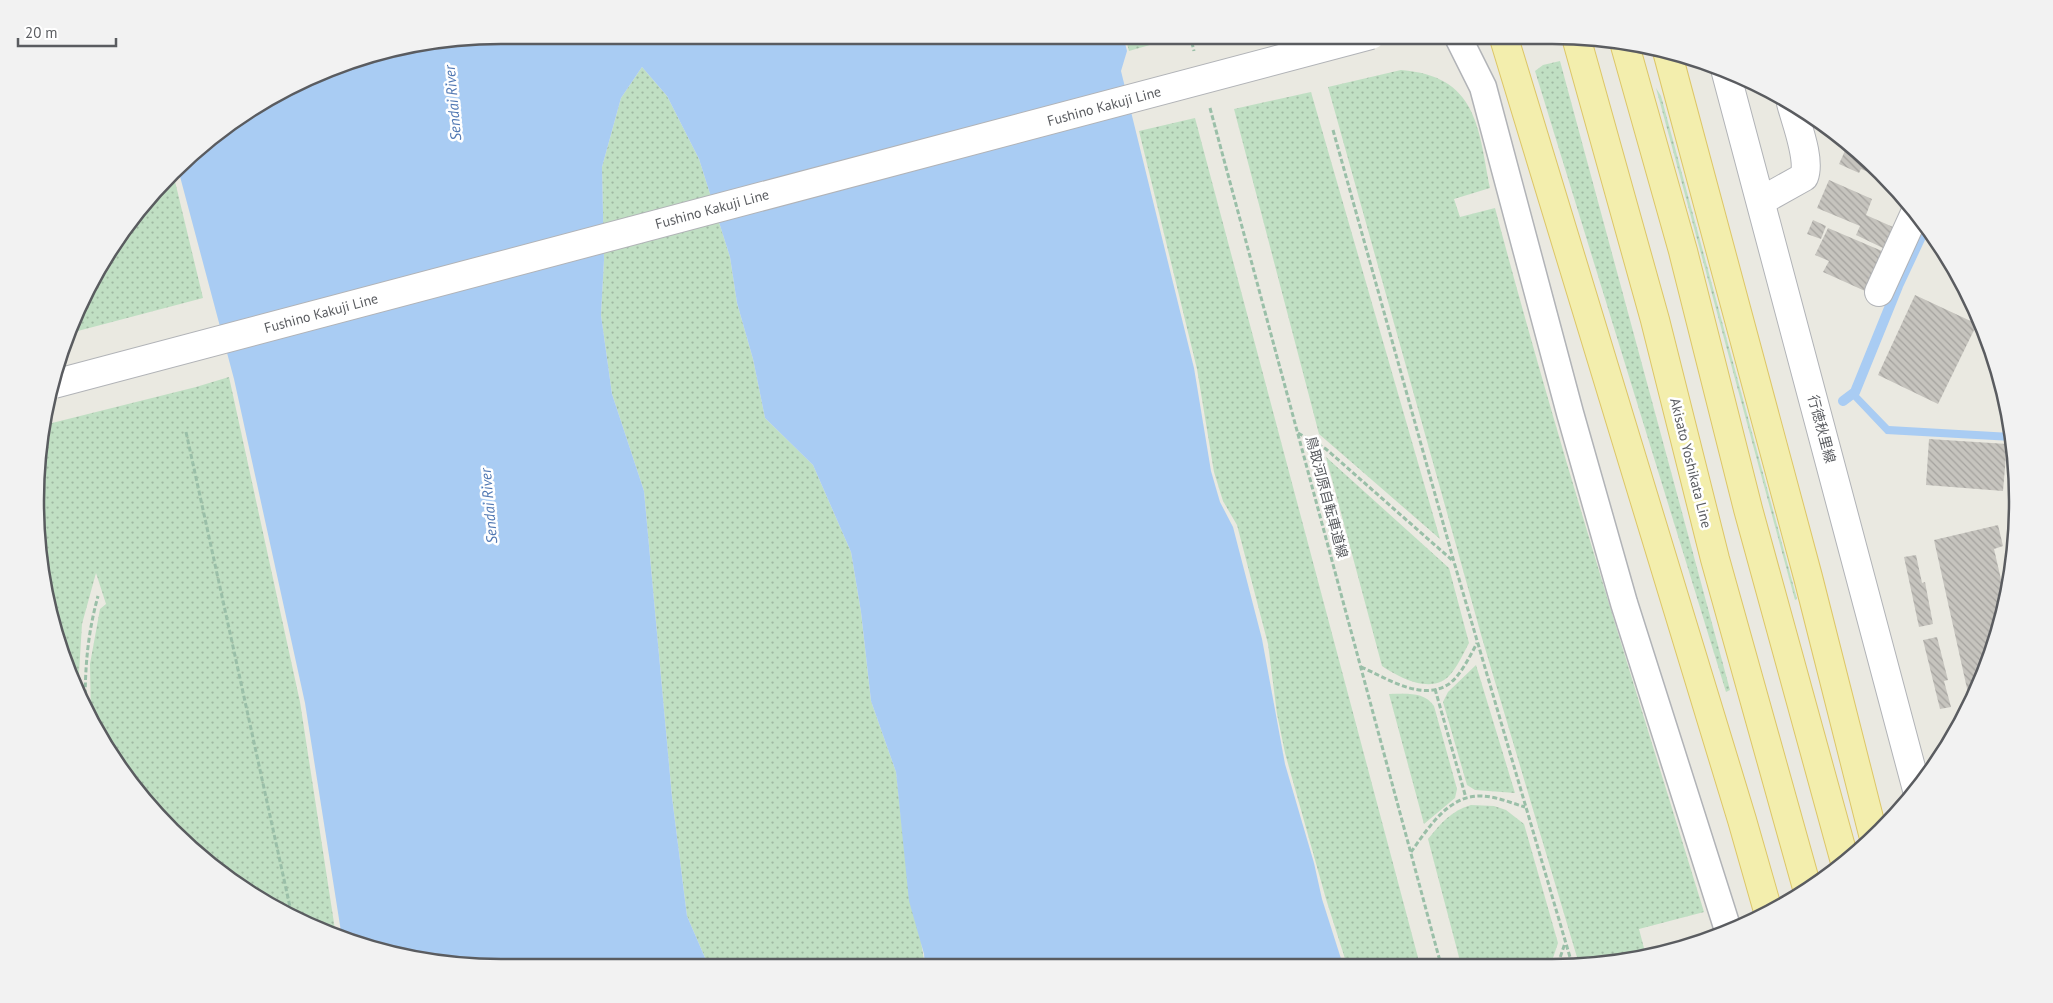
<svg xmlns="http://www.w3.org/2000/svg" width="2053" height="1003" font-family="'PT Sans','Noto Sans JP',sans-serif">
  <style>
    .grass { fill: url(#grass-dots) }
    .water { fill: #a9ccf3 }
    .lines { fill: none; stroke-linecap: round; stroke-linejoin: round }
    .stream { stroke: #a9ccf3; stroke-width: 10 }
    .building { fill: url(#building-back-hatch) }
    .pedestrian-casing { stroke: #b1b3b7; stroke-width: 29 }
    .minor-casing { stroke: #b1b3b7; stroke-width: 30 }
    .primary-casing { stroke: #ddc667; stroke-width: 30 }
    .path { stroke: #9abfa8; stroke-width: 3; stroke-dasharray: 5 2.5; stroke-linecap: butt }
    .pedestrian { stroke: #fff; stroke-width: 26 }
    .minor { stroke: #fff; stroke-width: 28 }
    .primary { stroke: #f3eead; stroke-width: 28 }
    .secondary-bridge-casing { stroke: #b1b3b7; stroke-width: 30; stroke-linecap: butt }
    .secondary-bridge { stroke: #fff; stroke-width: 28 }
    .labels { text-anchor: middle; stroke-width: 5; stroke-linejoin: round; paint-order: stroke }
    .street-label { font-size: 14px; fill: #5a5c60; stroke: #fff }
    .water-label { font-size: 15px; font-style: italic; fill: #5077b2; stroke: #fff }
    .rim { fill: none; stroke: #5a5c60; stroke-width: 2.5 }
  </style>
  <defs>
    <pattern id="grass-dots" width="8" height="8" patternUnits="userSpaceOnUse" patternTransform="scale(1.25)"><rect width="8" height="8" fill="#c0dfc3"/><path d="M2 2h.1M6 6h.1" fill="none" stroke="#9fb8a2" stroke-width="1.8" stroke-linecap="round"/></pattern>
    <pattern id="building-back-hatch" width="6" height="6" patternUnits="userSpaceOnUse" patternTransform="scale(1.25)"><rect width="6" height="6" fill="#c6c4be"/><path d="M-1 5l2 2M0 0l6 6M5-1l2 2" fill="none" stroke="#a4a29e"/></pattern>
  </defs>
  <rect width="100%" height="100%" fill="#eae9e1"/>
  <!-- grass -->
  <g class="grass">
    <path d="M1125,35H1173L1174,38L1129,51Z"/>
    <path d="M1560,61L1730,690L1726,692L1535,71L1543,65Z"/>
    <path d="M642,67L667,96L699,159L730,257L737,303L753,359L765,418L813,465L851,552L861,612L871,701L896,772L902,826L925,966L709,967L687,916L672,797L644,491L612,394L601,315L604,260L602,167L621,98Z"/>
    <path d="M1401,70C1477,76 1478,126 1490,188L1454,199L1460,217L1495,208C1558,445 1632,678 1704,912L1639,929L1645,952L1709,934L1710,938L1613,964H1579L1482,638L1328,87Z"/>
    <path d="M1656,88L1661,96L1797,599L1795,600Z"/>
    <path d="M1311,92L1440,539L1319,434L1234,109Z"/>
    <path d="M1195,118L1420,965H1347L1326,899L1285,753L1277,714L1268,644L1237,525L1223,501L1214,472L1197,369L1139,131Z"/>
    <path d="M173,173L203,298L74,332L98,268L151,194Z"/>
    <path d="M229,377L300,702L336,936L323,932L242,889L172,832L91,719L90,664L100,609L106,604L96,573L82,624L78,690L39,562L44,425L196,387Z"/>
    <path d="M1326,457L1449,568L1469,643C1463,654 1457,668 1448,677C1430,694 1398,677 1382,666Z"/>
    <path d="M1476,665L1515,793L1475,790L1467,785L1443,702L1448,692Z"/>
    <path d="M1389,694C1405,694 1424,691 1434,706L1457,789L1455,798L1424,824Z"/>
    <path d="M1471,805L1494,806L1506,810L1524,824L1558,943L1551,964L1463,965L1460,961L1428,839C1441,823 1451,811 1471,805Z"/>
  </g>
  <!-- water -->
  <g class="water">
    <path d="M501,35H1123L1127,51L1121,71L1194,368L1211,471L1220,502L1233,527L1262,639L1285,764L1314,863L1322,899L1343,965L925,966L924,954L909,901L896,772L871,701L861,612L851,552L813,465L765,418L753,359L737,303L730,257L699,159L667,96L642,67L621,98L602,167L604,260L601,315L612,394L644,491L672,797L687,916L709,967L501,968L410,959L342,938L305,703L234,379L178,169L217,132L351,60Z"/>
    <path d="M1857,393L1889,426L2011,433L2012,441L1886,434L1851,397Z"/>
  </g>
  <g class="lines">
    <!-- stream -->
    <path class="stream" d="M1843,401L1855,392L1898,286L1926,226"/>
  </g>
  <!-- building -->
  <g class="building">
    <path d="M1848,144L1874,166L1871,173L1861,169L1859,173L1839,164Z"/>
    <path d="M1829,180L1872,199L1866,215L1893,227L1883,248L1856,235L1860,226L1817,208Z"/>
    <path d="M1813,220L1826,226L1821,239L1807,234Z"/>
    <path d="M1828,228L1882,251L1865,291L1823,272L1829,261L1815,255Z"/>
    <path d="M1940,243L1945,253L1936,249Z"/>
    <path d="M1915,295L1977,324L1938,404L1878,375Z"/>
    <path d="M1929,439L2007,444L2003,491L1926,485Z"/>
    <path d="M1998,525L2003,546L1994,549L2006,601L2005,607L1996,609L1999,618H2001L1982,680L1970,702L1934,540Z"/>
    <path d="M1916,555L1922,583L1925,582L1933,624L1919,627L1904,557Z"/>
    <path d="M1937,637L1948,680L1944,681L1951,707L1940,709L1923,640Z"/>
  </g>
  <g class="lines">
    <!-- pedestrian casing -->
    <g class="pedestrian-casing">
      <path id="pedestrian" d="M1457,35L1483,87L1570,413L1624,603L1729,933"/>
    </g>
    <!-- minor casing -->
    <g class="minor-casing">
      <g id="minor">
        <path d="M1725,69L1917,790"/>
        <path d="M1761,201L1804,177C1811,159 1796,123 1791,103"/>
        <path d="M1879,292L1915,213"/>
      </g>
    </g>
    <!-- primary casing -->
    <g class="primary-casing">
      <g id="primary">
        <path d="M1503,35L1742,820L1768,911"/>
        <path d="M1576,37L1655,320L1715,559L1807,888"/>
        <path d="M1624,42L1683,251L1748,509L1845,862"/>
        <path d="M1667,51L1808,577L1873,834"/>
      </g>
    </g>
    <!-- path -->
    <g class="path">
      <path d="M1190,35L1194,51"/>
      <path d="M1210,108L1441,965"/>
      <path d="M1333,130L1454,562L1572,964"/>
      <path d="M186,432L292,916"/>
      <path d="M1298,433L1326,449L1453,561"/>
      <path d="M1361,667C1387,678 1421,702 1449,684C1461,675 1470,656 1477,643"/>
      <path d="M1435,689L1466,798"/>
      <path d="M85,710C85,669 87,636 98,596"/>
      <path d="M1411,852C1429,827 1449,794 1483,796C1497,797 1512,803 1525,807"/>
      <path d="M1558,964L1565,943"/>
    </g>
    <!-- pedestrian -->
    <use href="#pedestrian" class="pedestrian"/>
    <!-- minor -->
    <use href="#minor" class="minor"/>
    <!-- primary -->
    <use href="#primary" class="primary"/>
    <!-- secondary-bridge casing -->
    <g class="secondary-bridge-casing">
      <path id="secondary-bridge" d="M54,384L1371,35"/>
    </g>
    <!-- secondary-bridge -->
    <use href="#secondary-bridge" class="secondary-bridge"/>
  </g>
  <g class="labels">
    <!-- street labels -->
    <g class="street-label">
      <text transform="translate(1104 106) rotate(-15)" y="5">Fushino Kakuji Line</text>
      <text transform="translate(712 209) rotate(-15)" y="5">Fushino Kakuji Line</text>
      <text transform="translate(321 313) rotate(-15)" y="5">Fushino Kakuji Line</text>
      <text transform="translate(1822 429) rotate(75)" y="5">行徳秋里線</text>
      <text transform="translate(1691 463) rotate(76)" y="5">Akisato Yoshikata Line</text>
      <text transform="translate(1327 497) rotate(75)" y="5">鳥取河原自転車道線</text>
    </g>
    <!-- water labels -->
    <g class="water-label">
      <text transform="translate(453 103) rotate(-95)" y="5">Sendai River</text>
      <text transform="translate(489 506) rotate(-95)" y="5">Sendai River</text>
    </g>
  </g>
  <!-- crop -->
  <path d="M0 0H2053V1003H0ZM501 44H1552A457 457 0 0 1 2009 501V502A457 457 0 0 1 1552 959H501A457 457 0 0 1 44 502V501A457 457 0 0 1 501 44Z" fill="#f2f2f2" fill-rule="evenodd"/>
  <path class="rim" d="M501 44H1552A457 457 0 0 1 2009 501V502A457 457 0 0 1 1552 959H501A457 457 0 0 1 44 502V501A457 457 0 0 1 501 44Z"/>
  <!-- scale -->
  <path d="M18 38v8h98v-8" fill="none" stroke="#5a5c60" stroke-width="2.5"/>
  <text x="25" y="38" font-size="15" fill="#5a5c60" stroke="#ffffff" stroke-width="4" paint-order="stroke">20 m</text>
</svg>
